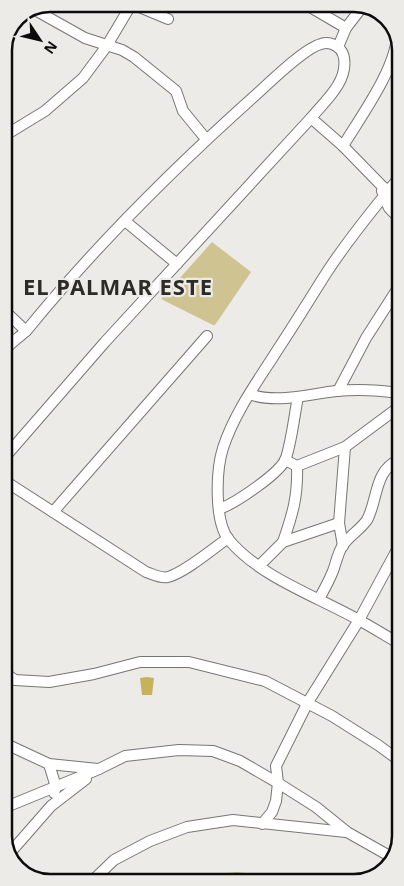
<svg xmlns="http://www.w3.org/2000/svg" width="404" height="886" font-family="'Noto Sans',sans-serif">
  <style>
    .green { fill: #cfc391 }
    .water { fill: #c7b25c }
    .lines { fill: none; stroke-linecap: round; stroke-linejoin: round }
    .minor-casing { stroke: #777673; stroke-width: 12 }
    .minor { stroke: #fff; stroke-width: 10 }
    .labels { text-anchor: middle; stroke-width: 4.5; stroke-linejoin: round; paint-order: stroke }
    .district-label { font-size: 22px; font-weight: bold; letter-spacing: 1px; fill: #2c2b28; stroke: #ecebe7 }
    .rim { fill: none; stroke: #0c0c0a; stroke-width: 2.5 }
  </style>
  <rect width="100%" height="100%" fill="#ecebe7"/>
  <!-- green -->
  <g class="green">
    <path d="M212,242L251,272L215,325H213L161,299Z"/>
    <path d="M237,872L303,880H304L173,881L177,878Z"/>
  </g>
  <!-- water -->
  <path class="water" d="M147,677L154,678L152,695H142L140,678Z"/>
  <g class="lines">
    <!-- minor casing -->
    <g class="minor-casing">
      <g id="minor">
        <path d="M132,4L168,19"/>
        <path d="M305,4L346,28"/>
        <path d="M35,10L85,38L122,50L134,57L176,91L183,111L206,139"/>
        <path d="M338,47L346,28L363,6"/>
        <path d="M311,118L343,146L381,185L398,200"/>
        <path d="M4,136L45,111L83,78L106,47L128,10L130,4"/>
        <path d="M343,146C361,116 396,69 397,35"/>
        <path d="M398,179C373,209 348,240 327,272C311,297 296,322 280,346C260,378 235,411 223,448C216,470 214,522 229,540C260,577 316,596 357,619C372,627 386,636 400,644"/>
        <path d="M382,191L389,208L398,217"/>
        <path d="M125,221L177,264"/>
        <path d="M5,311L26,331"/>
        <path d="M5,350C11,342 20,337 27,330C97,244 176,166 259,92C272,80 305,48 321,44C324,43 329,43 332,44C338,46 343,51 344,58C348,82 325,101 311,118L105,342L5,457"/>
        <path d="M338,391L366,338L398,288"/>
        <path d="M250,394C275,404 310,394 336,391C356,389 379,390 399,393"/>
        <path d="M285,460L297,466L345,447L399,407"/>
        <path d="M5,481L146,572C153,574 160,579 168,577C184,573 213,549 228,538"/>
        <path d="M219,509C234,504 281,473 286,458C292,439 294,417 298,397"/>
        <path d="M53,512L207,336"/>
        <path d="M283,542C293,513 298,496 297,466"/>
        <path d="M343,546L339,523L345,447"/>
        <path d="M259,566L283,542L339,523"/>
        <path d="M319,599C324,590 329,581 333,571C336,563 338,552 343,545C349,536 360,530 367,520C378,500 374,470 399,460"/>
        <path d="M6,674L15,680L49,682L94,674L140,662H189L265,681L332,716L378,745L400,761"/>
        <path d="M6,744L49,764L98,769"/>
        <path d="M49,764L56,787L54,793"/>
        <path d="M6,807L99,769L125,756L179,750L213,751L240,761L278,783L316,807L347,832L393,858"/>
        <path d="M262,824L272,812L276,801L278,783L276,766L308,702L359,620L399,546"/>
        <path d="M6,836L10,851"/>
        <path d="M9,854L51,806L86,779"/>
        <path d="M91,882L114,860L150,841L187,827L233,820L346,832"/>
      </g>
    </g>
    <!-- minor -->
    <use href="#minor" class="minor"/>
  </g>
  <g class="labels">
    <!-- district labels -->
    <g class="district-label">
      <text x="118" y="295">EL PALMAR ESTE</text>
    </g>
  </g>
  <!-- crop -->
  <path d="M0 0H404V886H0ZM50 12H354A38 38 0 0 1 392 50V836A38 38 0 0 1 354 874H50A38 38 0 0 1 12 836V50A38 38 0 0 1 50 12Z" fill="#ecebe7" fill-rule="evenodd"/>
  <path class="rim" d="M50 12H354A38 38 0 0 1 392 50V836A38 38 0 0 1 354 874H50A38 38 0 0 1 12 836V50A38 38 0 0 1 50 12Z"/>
  <!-- north arrow -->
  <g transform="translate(40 40) rotate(125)" stroke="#ecebe7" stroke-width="4" paint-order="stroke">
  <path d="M0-4L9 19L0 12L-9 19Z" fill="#0c0c0a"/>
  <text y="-8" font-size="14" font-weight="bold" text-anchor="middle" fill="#0c0c0a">N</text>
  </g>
</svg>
